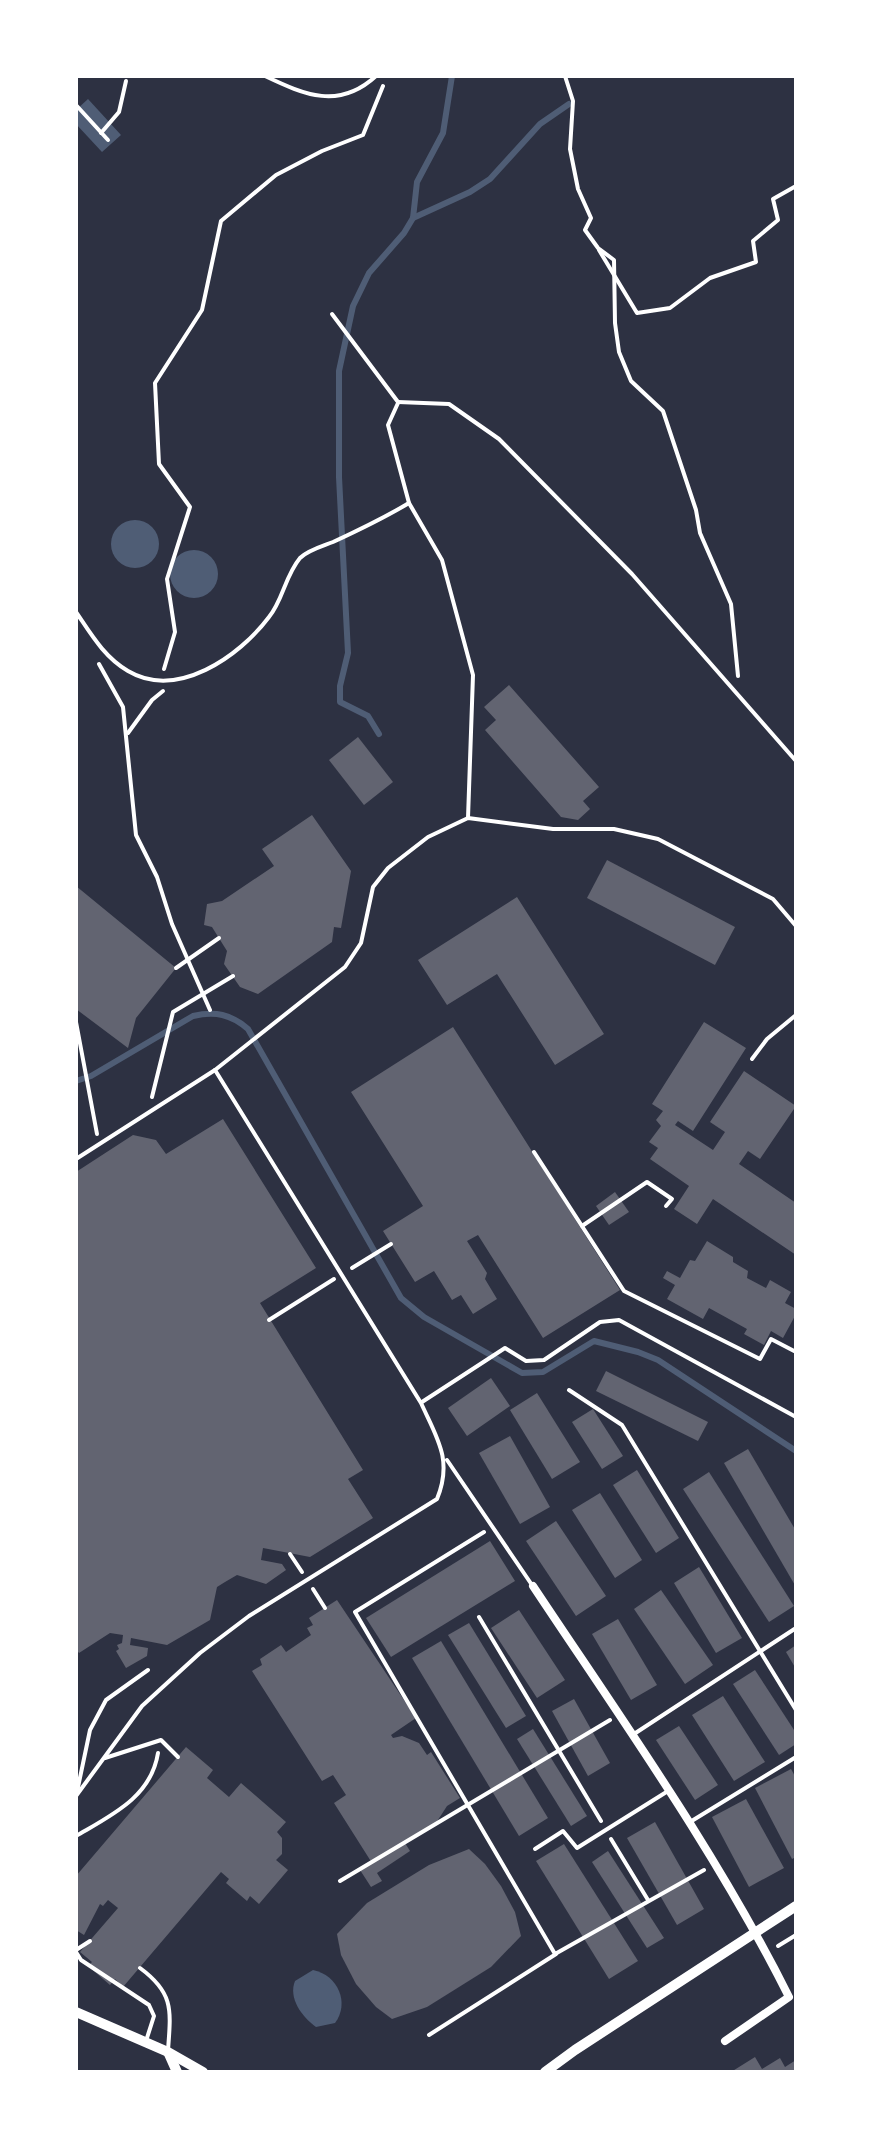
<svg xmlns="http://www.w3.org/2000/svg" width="872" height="2148" font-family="'PT Serif',serif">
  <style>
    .water { fill: #4f5d75 }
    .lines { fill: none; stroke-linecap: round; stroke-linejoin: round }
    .stream { stroke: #4f5d75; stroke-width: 6 }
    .building { fill: #626471 }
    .path { stroke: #fff; stroke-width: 4 }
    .service { stroke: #fff; stroke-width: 4 }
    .minor { stroke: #fff; stroke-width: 8 }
    .tertiary { stroke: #fff; stroke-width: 10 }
  </style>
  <rect width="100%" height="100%" fill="#2d3142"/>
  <!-- water -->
  <g class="water">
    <path d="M88,99L121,135L102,152L76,124V110Z"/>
    <circle cx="135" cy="544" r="24"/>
    <circle cx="194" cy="574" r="24"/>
    <path d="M313,1970C338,1975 350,2003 335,2023L316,2027C302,2017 288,1998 295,1981Z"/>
  </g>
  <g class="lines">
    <!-- stream -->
    <g class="stream">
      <path d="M413,218L470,192L490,179L540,124L569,104"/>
      <path d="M379,734L368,716L340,702V686L348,653L339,477V371L353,306L369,273L404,233L413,218L417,182L443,133L452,76"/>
      <path d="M76,1081L91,1076L193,1016C215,1011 231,1014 248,1029L401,1298L424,1317L522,1373L543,1372L594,1341L638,1352L658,1360L796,1451"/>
    </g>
  </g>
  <!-- building -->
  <g class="building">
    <path d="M509,685L599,787L583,801L590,809L578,820L561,817L485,730L496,720L484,707Z"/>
    <path d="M358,737L393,782L364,805L329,760Z"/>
    <path d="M312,815L351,871L341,928L334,927L332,942L258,994L240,987L224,964L227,951L212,927L204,925L207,904L222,901L274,866L262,849Z"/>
    <path d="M607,860L735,927L715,965L587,898Z"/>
    <path d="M76,886L176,968L136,1018L128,1048L76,1009Z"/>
    <path d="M517,897L604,1034L555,1065L497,974L447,1005L418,960Z"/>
    <path d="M704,1022L746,1048L693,1131L678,1121L675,1125L713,1150L725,1132L710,1122L744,1071L796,1106L760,1159L748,1151L739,1164L796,1203V1255L713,1199L697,1224L674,1209L689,1186L650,1159L658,1148L649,1142L661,1126L656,1120L663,1111L652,1104Z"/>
    <path d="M453,1027L620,1290L543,1338L478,1235L467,1241L487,1273L485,1279L497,1299L473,1314L461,1295L452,1300L434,1271L415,1282L383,1231L423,1206L351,1092Z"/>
    <path d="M223,1119L316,1268L260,1303L363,1470L348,1479L373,1518L310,1557L263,1548L261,1560L282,1564L286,1570L266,1584L237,1575L225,1582L217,1587L210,1620L167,1645L131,1638L130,1645L148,1648L147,1656L126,1668L116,1651L119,1649L117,1645L122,1643L123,1635L110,1633L79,1653L76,1649V1172L133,1135L156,1140L166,1154Z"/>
    <path d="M615,1192L629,1212L609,1225L596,1206Z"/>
    <path d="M707,1241L733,1257V1262L748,1271L747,1278L766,1288L770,1280L791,1292L785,1303L796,1309V1314L783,1338L771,1331L764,1345L744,1334L747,1329L709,1308L703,1319L667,1299L675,1285L663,1278L667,1271L680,1278L690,1260L695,1261Z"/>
    <path d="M606,1371L708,1422L698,1441L596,1391Z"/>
    <path d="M491,1378L510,1406L467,1436L448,1408Z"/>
    <path d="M537,1393L580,1462L552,1479L510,1410Z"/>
    <path d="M593,1409L623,1456L602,1469L572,1422Z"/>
    <path d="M510,1436L550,1507L520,1524L479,1453Z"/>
    <path d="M748,1449L796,1531V1587L724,1463Z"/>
    <path d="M637,1470L679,1538L656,1553L613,1485Z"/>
    <path d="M709,1472L794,1606L769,1622L683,1489Z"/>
    <path d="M600,1493L642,1560L615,1578L572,1510Z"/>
    <path d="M556,1521L606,1596L576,1616L526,1541Z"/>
    <path d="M490,1541L515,1581L391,1657L366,1618Z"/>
    <path d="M699,1567L742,1638L716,1653L674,1583Z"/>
    <path d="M661,1590L713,1665L685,1684L634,1609Z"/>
    <path d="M337,1600L416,1718L391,1735L393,1738L402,1736L419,1743L427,1755L431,1752L460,1798L447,1806L436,1823L405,1843L410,1851L377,1873L382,1881L371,1887L360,1870L372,1863L334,1803L346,1795L333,1775L322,1781L252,1671L262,1665L260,1659L281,1645L286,1652L311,1635L307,1628L313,1625L309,1618Z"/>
    <path d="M519,1610L565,1680L537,1698L491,1628Z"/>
    <path d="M618,1619L657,1685L631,1700L592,1634Z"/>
    <path d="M469,1623L526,1716L506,1728L448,1635Z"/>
    <path d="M441,1641L548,1818L519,1836L412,1658Z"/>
    <path d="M796,1645V1669L786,1652Z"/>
    <path d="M755,1670L796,1733V1744L779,1755L733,1684Z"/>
    <path d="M723,1696L765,1762L734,1781L692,1715Z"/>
    <path d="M574,1699L610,1763L588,1776L552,1711Z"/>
    <path d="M679,1726L718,1785L695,1800L656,1740Z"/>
    <path d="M533,1729L587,1816L571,1826L517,1739Z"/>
    <path d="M186,1747L213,1770L207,1778L229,1797L241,1783L286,1822L277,1832L282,1838V1854L276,1860L288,1870L259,1904L250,1896L247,1901L226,1883L229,1879L221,1872L123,1987L115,1979L110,1985L88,1966L92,1962L80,1952L118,1908L108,1900L103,1906L100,1904L84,1935L76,1930V1876Z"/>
    <path d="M791,1769L796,1778V1857L792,1859L755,1788Z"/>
    <path d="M746,1799L784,1868L749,1887L712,1817Z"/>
    <path d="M655,1822L704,1909L677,1925L627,1838Z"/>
    <path d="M564,1844L638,1961L609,1979L536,1861Z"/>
    <path d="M469,1849L485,1864L501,1886L515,1912L521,1936L491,1967L427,2007L392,2019L376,2007L356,1984L341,1955L337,1934L367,1903L429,1865Z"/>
    <path d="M608,1851L664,1938L647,1948L592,1862Z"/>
    <path d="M755,2057L762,2069L780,2058L785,2067L796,2060V2072H731Z"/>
  </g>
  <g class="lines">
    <!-- path -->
    <g class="path">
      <path d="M565,76L573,101L570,149L578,189L591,218L585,230L598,248L614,260L615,323L619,352L631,381L663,411L696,510L700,533L731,604L738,676"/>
      <path d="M76,105L108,140"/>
      <path d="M101,133L119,112L126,81"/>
      <path d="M599,250L637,313L670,308L710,278L756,262L753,241L778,220L773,199L796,186"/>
      <path d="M99,664L123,707L136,835L157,877L172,924L210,1010"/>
      <path d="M164,669L175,632L167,579L190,507L159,464L155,383L202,310L221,221L276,175L322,151L363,135L383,86"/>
      <path d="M128,733L152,700L163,691"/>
      <path d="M176,968L219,938"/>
      <path d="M76,1022L97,1134"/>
      <path d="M152,1097L173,1012L233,976"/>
      <path d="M534,1152L624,1291L760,1359L771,1339L796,1352"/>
      <path d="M582,1226L647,1182L672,1199L666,1206"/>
      <path d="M352,1268L391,1244"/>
      <path d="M269,1320L334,1279"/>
      <path d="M484,1532L355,1612L555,1954L704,1870"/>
      <path d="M290,1554L302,1572"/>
      <path d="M313,1589L325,1608"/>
      <path d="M479,1617L601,1821"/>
      <path d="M611,1839L648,1900"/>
      <path d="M340,1881L610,1720"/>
      <path d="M778,1946L796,1935"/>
      <path d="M429,2035L556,1954"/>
    </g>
    <!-- service -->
    <g class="service">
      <path d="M265,76C305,95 339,110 376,76"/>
      <path d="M332,314L398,402"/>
      <path d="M398,402L449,404L499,439L632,574L796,761"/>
      <path d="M398,403L388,425L409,503L442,560L473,675L468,818"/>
      <path d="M76,612C91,634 104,657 128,671C177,700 239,657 269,617C283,600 285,576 300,558C308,550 323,546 333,542C359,530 384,518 409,503"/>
      <path d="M752,1059L767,1039L796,1015"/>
      <path d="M76,1159L215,1070L345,967L361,943L373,887L388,868L428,837L468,818L553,829H614L658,839L773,899L796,926"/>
      <path d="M569,1390L622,1425L796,1710"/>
      <path d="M422,1402L505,1348L526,1361L544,1360L600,1322L619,1320L796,1417"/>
      <path d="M447,1460L532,1585"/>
      <path d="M634,1734L796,1628"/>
      <path d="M105,1758L161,1740L178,1757"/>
      <path d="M77,1792L90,1730L106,1700L148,1670"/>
      <path d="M76,1796L142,1706L200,1653L249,1616L437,1499C453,1460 437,1438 421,1403L215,1070"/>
      <path d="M690,1822L796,1757"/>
      <path d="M76,1836C112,1815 151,1797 158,1753"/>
      <path d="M535,1849L563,1831L577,1848L668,1791"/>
      <path d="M76,1950L90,1941"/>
      <path d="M76,1952L81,1960L149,2005L154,2016L146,2041"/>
      <path d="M140,1968C174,1993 171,2010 168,2050"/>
    </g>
    <!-- minor -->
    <path class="minor" d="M533,1586C622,1720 717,1853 789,1997L725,2041"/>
    <!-- tertiary -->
    <g class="tertiary">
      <path d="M76,2012L168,2052L203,2072"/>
      <path d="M169,2054L177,2072"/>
      <path d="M545,2072L575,2050L796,1906"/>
    </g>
  </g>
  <!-- border -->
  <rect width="872" height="2148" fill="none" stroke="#ffffff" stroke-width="156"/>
</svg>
